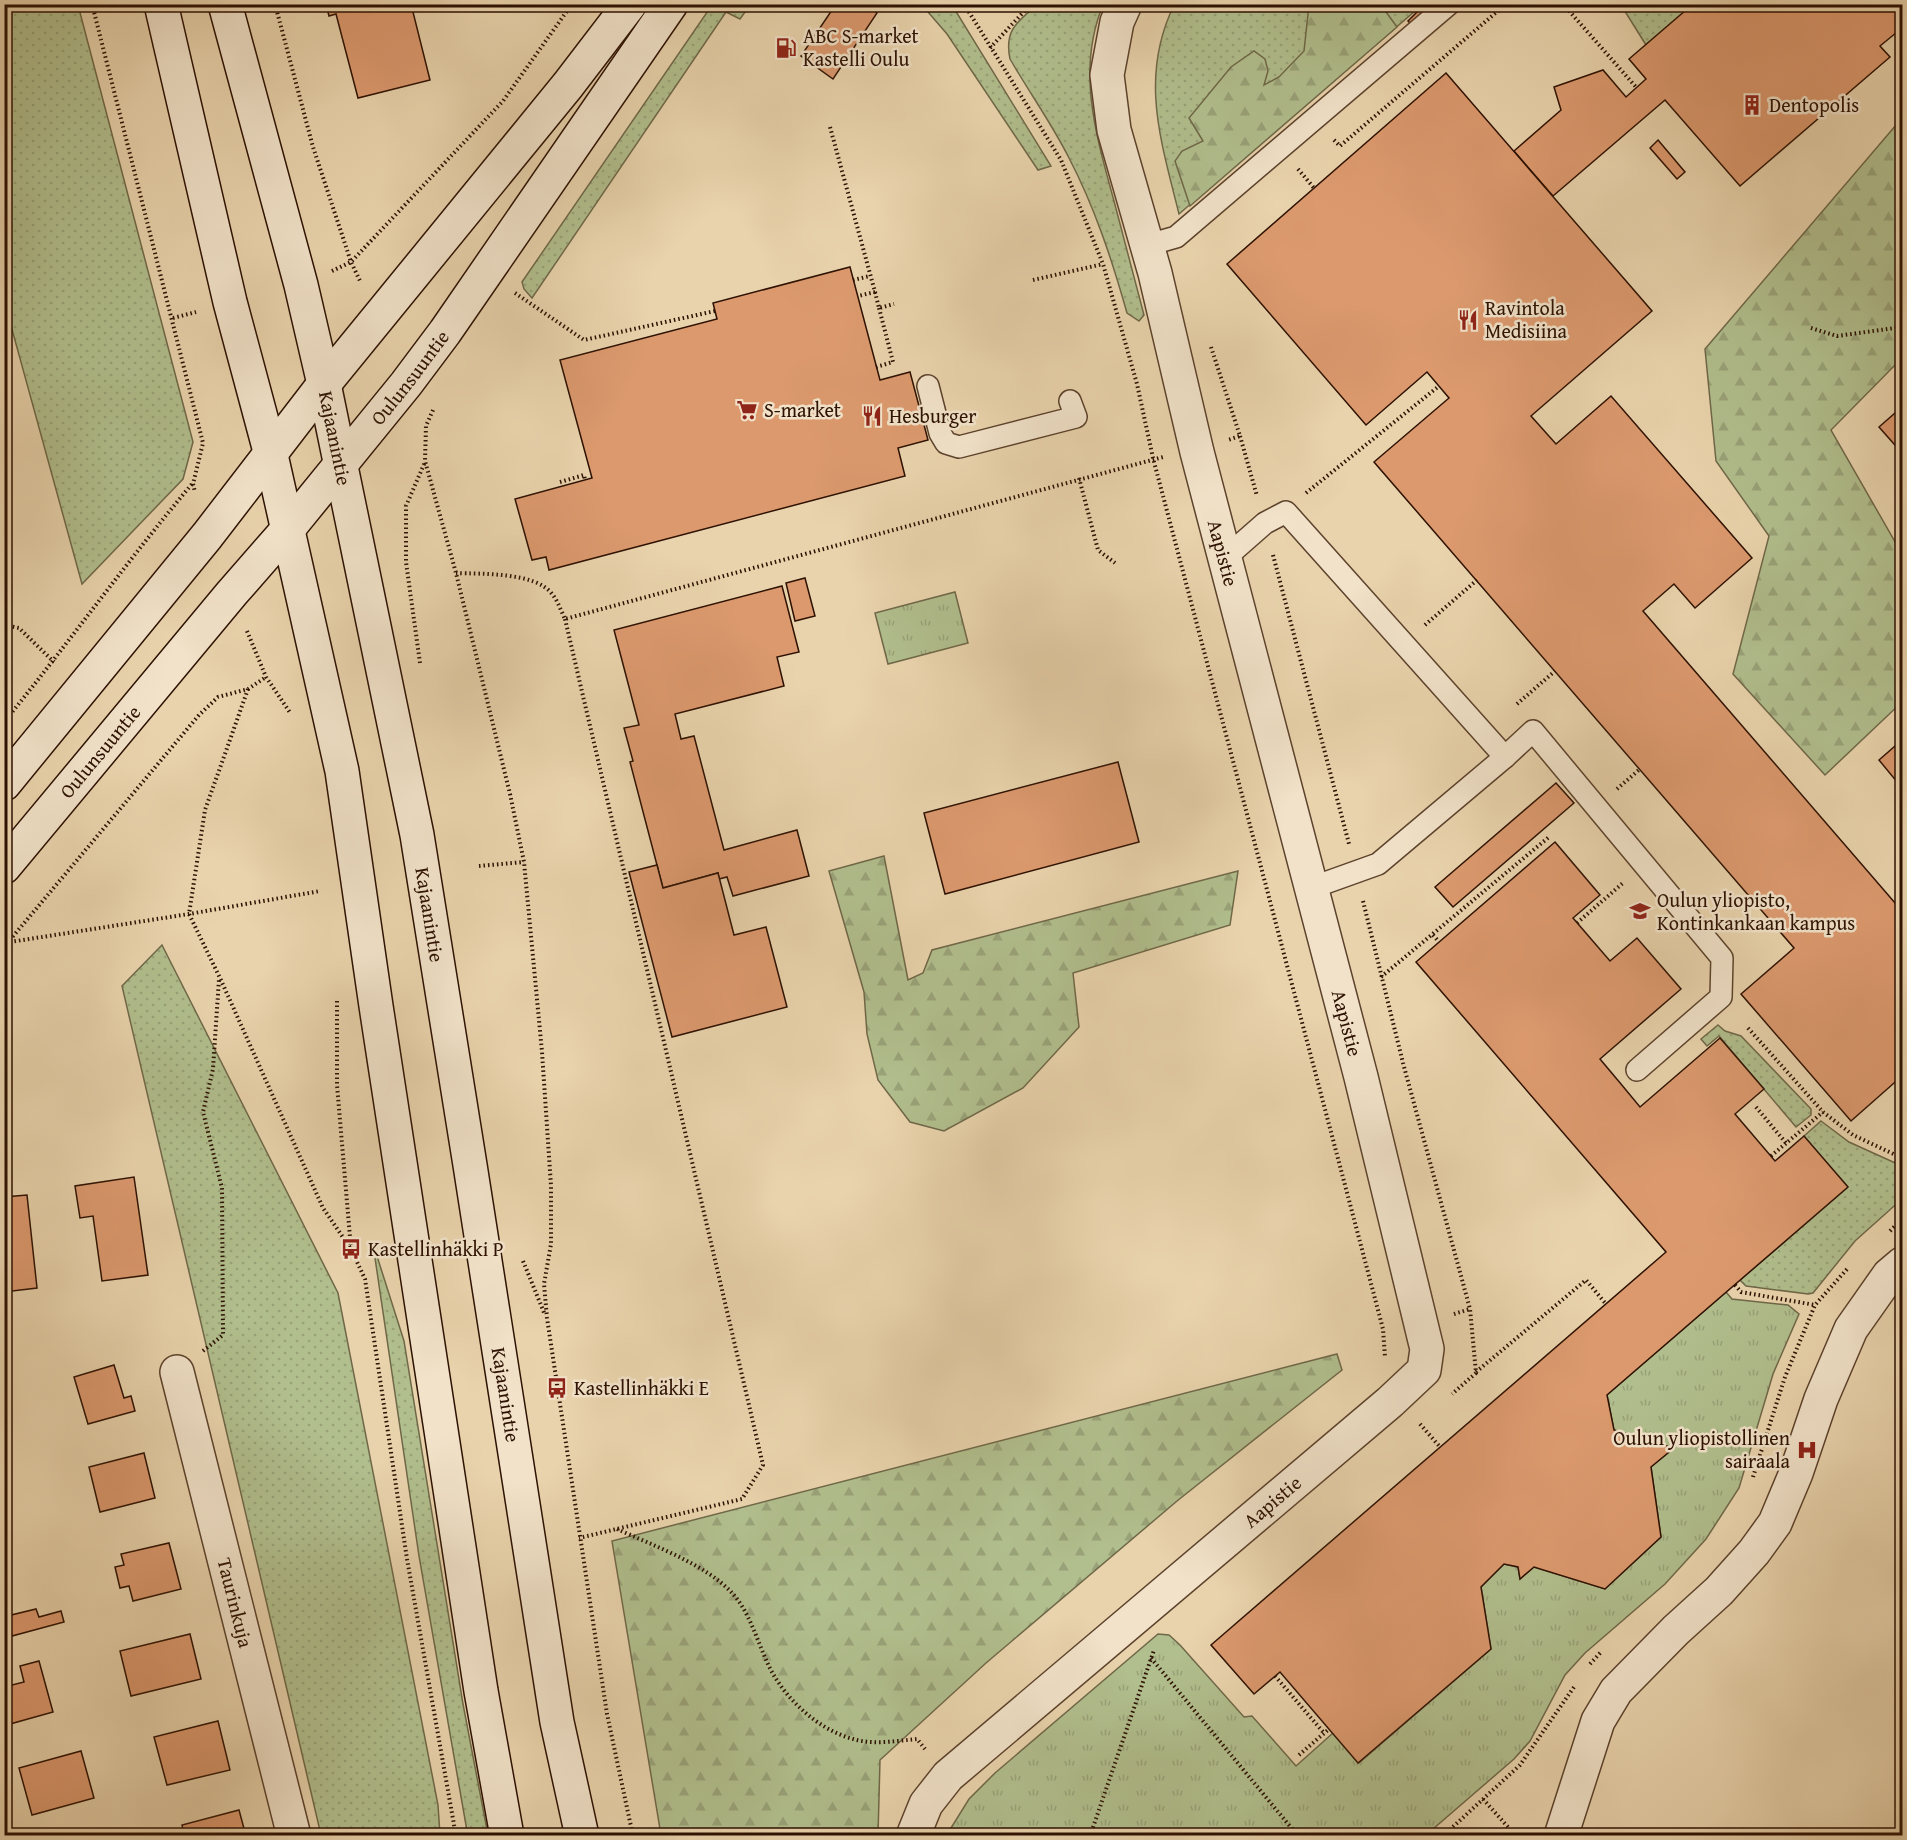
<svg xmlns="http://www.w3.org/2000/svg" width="1907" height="1840" font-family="'Gentium Book Plus',serif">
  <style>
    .grass { fill: url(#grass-dots); stroke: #6f6848; stroke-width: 1.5 }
    .forest { fill: url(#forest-firs); stroke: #6f6848; stroke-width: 1.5 }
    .park { fill: url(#park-tufts); stroke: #6f6848; stroke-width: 1.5 }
    .building { fill: #dc996e; stroke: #2d1102; stroke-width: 1.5 }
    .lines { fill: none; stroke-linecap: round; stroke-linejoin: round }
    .lane-casing { stroke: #5c422c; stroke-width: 24 }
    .street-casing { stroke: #5c422c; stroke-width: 36 }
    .secondary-casing { stroke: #2d1102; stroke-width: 36 }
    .path { stroke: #2d1102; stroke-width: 4; stroke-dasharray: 1.5 3; stroke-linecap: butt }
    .lane { stroke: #f1e2c9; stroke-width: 21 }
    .street { stroke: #f1e2c9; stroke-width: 33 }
    .secondary { stroke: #f1e2c9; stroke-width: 33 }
    .labels { text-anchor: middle; stroke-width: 5; stroke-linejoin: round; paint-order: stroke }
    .poi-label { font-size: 20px; fill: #2d1102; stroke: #f1e2c9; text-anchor: start }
    .street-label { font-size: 20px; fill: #2d1102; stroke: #f1e2c9 }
  </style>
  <defs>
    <pattern id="grass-dots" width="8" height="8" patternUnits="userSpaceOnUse" patternTransform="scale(1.5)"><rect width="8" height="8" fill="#b1be8d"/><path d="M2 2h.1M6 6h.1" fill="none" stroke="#99a278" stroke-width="1.8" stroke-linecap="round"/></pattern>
    <pattern id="forest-firs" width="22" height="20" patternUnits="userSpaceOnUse" patternTransform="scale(1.5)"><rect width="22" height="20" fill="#b1be8d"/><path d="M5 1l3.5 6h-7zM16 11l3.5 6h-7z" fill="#99a278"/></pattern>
    <pattern id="park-tufts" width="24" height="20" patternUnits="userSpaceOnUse" patternTransform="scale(1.5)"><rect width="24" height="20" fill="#b1be8d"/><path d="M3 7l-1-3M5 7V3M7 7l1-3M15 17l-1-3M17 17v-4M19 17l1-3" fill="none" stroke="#99a278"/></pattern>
  </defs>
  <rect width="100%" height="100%" fill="#e9d3ac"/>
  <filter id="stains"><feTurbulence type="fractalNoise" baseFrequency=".00333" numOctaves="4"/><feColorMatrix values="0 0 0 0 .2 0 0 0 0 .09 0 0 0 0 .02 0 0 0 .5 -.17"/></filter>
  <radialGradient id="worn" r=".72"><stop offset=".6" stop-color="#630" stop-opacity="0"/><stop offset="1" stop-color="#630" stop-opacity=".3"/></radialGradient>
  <!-- grass -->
  <g class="grass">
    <path d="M1038,4L1103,5C1076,70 1096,135 1114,201C1124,239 1134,277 1144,315L1139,321L1127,313C1112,260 1095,208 1069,158C1052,124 1029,92 1010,59C1004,30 1017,22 1038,4Z"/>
    <path d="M4,5H78L193,442L183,479L82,584L5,304Z"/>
    <path d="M712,5H750L740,19L726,12L532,298L524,289L522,282Z"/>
    <path d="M922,5H952L1051,166L1038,170L947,34Z"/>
    <path d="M1174,5H1422L1179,214C1161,141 1139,77 1174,5Z"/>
    <path d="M1621,5H1693L1646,45Z"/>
    <path d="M162,945L338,1293L438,1805L440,1835H321L122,986Z"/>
    <path d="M1718,1025L1725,1031L1741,1036L1811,1109V1115L1796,1127L1719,1036L1707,1046L1701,1039Z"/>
    <path d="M1821,1121L1849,1142L1902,1166V1199L1855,1241L1813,1293L1808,1294L1746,1286L1740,1280L1847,1188L1804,1136Z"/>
    <path d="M376,1253L404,1341L463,1704L488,1835H468L467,1831L419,1556L375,1258Z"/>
  </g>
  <!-- forest -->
  <g class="forest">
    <path d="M1309,5H1381L1397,27L1190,206L1175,161L1182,151L1203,141L1189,118L1231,67L1254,51L1265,59L1268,71L1264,85L1279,77L1304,51Z"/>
    <path d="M1902,118V358L1831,430L1902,554V702L1825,775L1733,674L1769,536L1716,461L1705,349Z"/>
    <path d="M884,856L908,980L923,973L932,950L1238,871L1230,925L1073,973L1079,1027L1023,1088L944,1131L910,1122L878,1080L867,1034L864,992L829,871Z"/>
    <path d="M1337,1354L1342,1370L1177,1501L986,1663L880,1760L878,1835H661L612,1541Z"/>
  </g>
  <!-- park -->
  <g class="park">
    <path d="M955,592L968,643L888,664L875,613Z"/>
    <path d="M1726,1292L1732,1299L1788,1305L1799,1314L1773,1374L1739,1488L1706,1539L1665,1584L1585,1653L1565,1675L1530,1741L1514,1759L1426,1835L946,1836L969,1799L995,1773L1158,1634L1169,1635L1180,1645L1244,1717L1252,1716L1296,1766L1333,1733L1359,1763L1491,1649L1481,1587L1504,1564L1518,1567L1520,1579L1534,1567L1605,1589L1661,1537L1651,1467L1673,1448L1614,1430L1607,1395Z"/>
  </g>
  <!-- building -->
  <g class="building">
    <path d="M326,4H411L430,80L358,98L336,14L329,16Z"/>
    <path d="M836,4H864L877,13L833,79L801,56Z"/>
    <path d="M1425,4H1438L1414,27L1408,21Z"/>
    <path d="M1693,4H1902V28L1880,46L1890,57L1740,186L1665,100L1553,196L1514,151L1561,110L1554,87L1603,70L1626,97L1646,79L1629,59Z"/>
    <path d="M1446,73L1652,311L1531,416L1556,444L1611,396L1752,558L1695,608L1674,584L1643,611L1902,911V1076L1851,1121L1741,994L1794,948L1374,462L1449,398L1427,372L1366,425L1227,264Z"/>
    <path d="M1658,140L1685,172L1677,179L1650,148Z"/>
    <path d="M850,267L880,380L910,372L928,440L898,448L905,476L549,570L546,557L532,560L515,499L592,478L560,360L717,319L713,303Z"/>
    <path d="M1902,407V453L1879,427Z"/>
    <path d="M805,578L815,616L795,621L786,583Z"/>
    <path d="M782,586L799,652L777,657L784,686L675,714L681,739L694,736L724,850L797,830L809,876L733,896L727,877L719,879L718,873L663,888L630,762L633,761L624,728L639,725L614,630Z"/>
    <path d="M1902,740V788L1879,760Z"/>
    <path d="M1118,762L1139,842L945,894L924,813Z"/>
    <path d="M1556,783L1574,803L1453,907L1435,887Z"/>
    <path d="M1555,842L1600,895L1573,918L1610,961L1637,938L1681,989L1600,1059L1621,1084L1640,1107L1720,1038L1764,1089L1735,1114L1775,1161L1804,1136L1848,1187L1607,1395L1614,1430L1674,1448L1651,1467L1661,1537L1605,1589L1534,1567L1520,1579L1518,1567L1504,1564L1481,1587L1491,1649L1358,1763L1280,1672L1254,1694L1211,1645L1666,1252L1416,962Z"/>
    <path d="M657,865L663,888L718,873L734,935L766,927L787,1007L672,1037L629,872Z"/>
    <path d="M134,1177L148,1275L102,1281L93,1216L80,1218L75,1186Z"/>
    <path d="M27,1195L37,1288L4,1292V1197Z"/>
    <path d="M114,1365L124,1398L131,1396L135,1411L88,1424L74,1377Z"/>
    <path d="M144,1453L155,1498L100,1512L89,1467Z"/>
    <path d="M169,1543L181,1589L133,1601L129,1586L120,1588L115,1567L124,1565L121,1554Z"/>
    <path d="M4,1606L7,1616L36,1609L39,1617L61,1611L64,1622L12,1636L10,1628L4,1629Z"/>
    <path d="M190,1634L201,1679L131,1696L120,1651Z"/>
    <path d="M39,1661L53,1712L10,1724L4,1702V1687L24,1682L20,1666Z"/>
    <path d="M218,1721L230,1770L167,1785L154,1737Z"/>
    <path d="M81,1751L94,1798L32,1815L19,1768Z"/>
    <path d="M239,1810L246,1836H184L182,1825Z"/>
  </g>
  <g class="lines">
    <!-- lane casing -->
    <g class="lane-casing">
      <g id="lane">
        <path d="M1148,245L1176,237L1449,4"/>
        <path d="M928,386L940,433L946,443L959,447L1076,417L1070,401"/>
        <path d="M1224,559L1265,523L1286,512L1505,757L1378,864L1311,888"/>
        <path d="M1505,757L1533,731L1722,958L1721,997L1637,1070"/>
      </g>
    </g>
    <!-- street casing -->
    <g class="street-casing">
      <g id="street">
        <path id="s1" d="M177,1372L294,1836"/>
        <path id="s2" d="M913,1836L926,1804L948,1776L1390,1402L1424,1370L1427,1349L1361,1077L1197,452L1155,273L1114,130L1107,75L1117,22L1125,4"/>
        <path d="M1561,1836L1598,1721L1616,1691L1676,1630L1719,1591L1754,1552L1775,1523L1796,1473L1821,1399L1851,1329L1889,1275L1902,1264"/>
      </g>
    </g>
    <!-- secondary casing -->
    <g class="secondary-casing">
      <g id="secondary">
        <path d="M161,4L230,302L271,455L342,771L376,1006L481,1691L507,1836"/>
        <path id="s3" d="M225,4L301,285L324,384L417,835L470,1165L557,1722L582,1836"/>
        <path d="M4,784L207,536L324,384L568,85L630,4"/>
        <path id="s4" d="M4,867L232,593L288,529L406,384L445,332L671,4"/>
      </g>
    </g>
    <!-- path -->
    <g class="path">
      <path d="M92,4L203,443L193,484L195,492"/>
      <path d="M275,4L313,147L351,262L361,283"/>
      <path d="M964,4L1061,160L1103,264L1137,384L1153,458L1383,1329L1385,1357"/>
      <path d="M1563,4L1636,87"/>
      <path d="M990,48L1031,4"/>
      <path d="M830,127L875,292L858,296"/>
      <path d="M1334,140L1340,146L1506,4"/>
      <path d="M1298,169L1314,188"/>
      <path d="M332,271L351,262L503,101L572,4"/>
      <path d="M853,280L870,276"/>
      <path d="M1033,280L1103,264"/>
      <path d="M875,292L879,308L894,304"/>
      <path d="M515,293L584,340L715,311"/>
      <path d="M173,318L196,312"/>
      <path d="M1811,328L1837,336L1902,327"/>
      <path d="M1211,347L1240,436L1228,440"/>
      <path d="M876,367L893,362L879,308"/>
      <path d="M433,410L426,426L425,461L456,573L510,794L524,862L542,1052L551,1186V1244L544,1284L547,1318L607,1714L633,1836"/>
      <path d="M1240,436L1257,496"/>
      <path d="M1079,478L1098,550L1115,563"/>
      <path d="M560,482L584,475L585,480"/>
      <path d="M1306,493L1439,386"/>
      <path d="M1273,555L1349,844"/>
      <path d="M456,573C481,574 536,572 552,594C558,601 561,611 565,619L1163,457"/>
      <path d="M565,619L763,1465L742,1499L579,1538"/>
      <path d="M4,625L19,628L54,662"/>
      <path d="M1425,625L1477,580"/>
      <path d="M247,631L266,677L291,714"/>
      <path d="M420,663L406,562V506L425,462"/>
      <path d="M248,689L205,810L189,914L220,978L323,1208L351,1249L365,1279L407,1559L456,1836"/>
      <path d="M1517,704L1555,671"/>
      <path d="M4,722C68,644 127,561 192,484"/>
      <path d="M1617,789L1640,769"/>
      <path d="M479,866L524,862"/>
      <path d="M1363,901L1403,1063L1470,1309L1476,1373L1452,1394"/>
      <path d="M1577,923L1623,883"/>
      <path d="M1433,935L1439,942"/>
      <path d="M10,942L189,914L320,891"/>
      <path d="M4,947L199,715L218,697L248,689L266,677"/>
      <path d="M1381,977L1549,837"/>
      <path d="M337,1001V1085L351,1249"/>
      <path d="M1748,1028L1823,1112L1853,1135L1902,1158"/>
      <path d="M1756,1107L1786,1143"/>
      <path d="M1771,1156L1823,1112"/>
      <path d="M1890,1231L1902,1219"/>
      <path d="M523,1261L545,1315"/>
      <path d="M1735,1285L1741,1292L1815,1305"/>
      <path d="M1454,1314L1470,1309"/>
      <path d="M203,1351L223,1335L222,1188L203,1112L213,1069L219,979"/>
      <path d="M1476,1372L1586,1280L1606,1304"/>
      <path d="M1420,1424L1440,1447"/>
      <path d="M1753,1477L1785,1377L1815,1305L1848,1268"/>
      <path d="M617,1529C652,1545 707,1565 732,1593C749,1611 757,1640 767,1662C782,1696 816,1729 853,1739C873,1745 896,1741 917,1739L925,1749"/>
      <path d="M1151,1658L1298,1836"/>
      <path d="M1590,1664L1601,1652"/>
      <path d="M1275,1676L1324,1733"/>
      <path d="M1299,1755L1329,1729"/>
      <path d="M1483,1799L1516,1836"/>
      <path d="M1090,1836L1154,1650"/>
      <path d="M1443,1836L1520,1765L1574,1687"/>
    </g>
    <!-- lane -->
    <use href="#lane" class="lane"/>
    <!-- street -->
    <use href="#street" class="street"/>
    <!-- secondary -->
    <use href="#secondary" class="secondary"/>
  </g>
  <!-- icons -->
  <defs>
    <g id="fuel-bare" transform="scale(1.62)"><path d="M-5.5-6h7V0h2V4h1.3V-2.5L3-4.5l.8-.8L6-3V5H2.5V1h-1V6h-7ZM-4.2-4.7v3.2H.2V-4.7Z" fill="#8f2418" stroke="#f1e2c9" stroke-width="2.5" paint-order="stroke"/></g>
    <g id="building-bare" transform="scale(1.62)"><path d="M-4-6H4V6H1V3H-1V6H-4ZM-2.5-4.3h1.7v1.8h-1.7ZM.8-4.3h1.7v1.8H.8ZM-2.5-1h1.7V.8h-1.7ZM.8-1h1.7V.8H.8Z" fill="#8f2418" stroke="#f1e2c9" stroke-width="2.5" paint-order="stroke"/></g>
    <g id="restaurant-bare" transform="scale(1.62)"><path d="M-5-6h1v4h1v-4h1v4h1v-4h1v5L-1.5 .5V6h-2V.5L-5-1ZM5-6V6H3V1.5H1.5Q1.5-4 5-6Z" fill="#8f2418" stroke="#f1e2c9" stroke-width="2.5" paint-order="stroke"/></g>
    <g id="supermarket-bare" transform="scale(1.62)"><path d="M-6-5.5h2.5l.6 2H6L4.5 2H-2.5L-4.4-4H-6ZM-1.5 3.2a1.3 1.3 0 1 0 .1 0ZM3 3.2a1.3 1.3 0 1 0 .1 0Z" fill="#8f2418" stroke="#f1e2c9" stroke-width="2.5" paint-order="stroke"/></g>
    <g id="university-bare" transform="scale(1.62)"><path d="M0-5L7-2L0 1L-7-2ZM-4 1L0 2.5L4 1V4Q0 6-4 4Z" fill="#8f2418" stroke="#f1e2c9" stroke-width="2.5" paint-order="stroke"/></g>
    <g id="bus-bare" transform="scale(1.62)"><path d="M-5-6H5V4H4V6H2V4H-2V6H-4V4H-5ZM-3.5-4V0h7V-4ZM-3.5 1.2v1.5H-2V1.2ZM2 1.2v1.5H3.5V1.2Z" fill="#8f2418" stroke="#f1e2c9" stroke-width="2.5" paint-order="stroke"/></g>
    <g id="hospital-bare" transform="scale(1.62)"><path d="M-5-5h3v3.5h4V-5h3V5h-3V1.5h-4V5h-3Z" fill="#8f2418" stroke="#f1e2c9" stroke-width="2.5" paint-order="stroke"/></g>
  </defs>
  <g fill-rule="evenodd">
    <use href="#fuel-bare" x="786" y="48"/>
    <use href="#building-bare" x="1752" y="105"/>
    <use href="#restaurant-bare" x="1468" y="320"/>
    <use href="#supermarket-bare" x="747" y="410"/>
    <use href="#restaurant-bare" x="872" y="416"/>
    <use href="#university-bare" x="1640" y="911"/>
    <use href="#bus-bare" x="351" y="1249"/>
    <use href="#bus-bare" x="557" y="1388"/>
    <use href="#hospital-bare" x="1807" y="1450"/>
  </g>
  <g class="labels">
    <!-- poi labels -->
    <g class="poi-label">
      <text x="803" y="43">ABC S-market<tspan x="803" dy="23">Kastelli Oulu</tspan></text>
      <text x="1769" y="112">Dentopolis</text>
      <text x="1485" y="315">Ravintola<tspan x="1485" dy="23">Medisiina</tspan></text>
      <text x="764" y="417">S-market</text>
      <text x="889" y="423">Hesburger</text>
      <text x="1657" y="907">Oulun yliopisto,<tspan x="1657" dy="23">Kontinkankaan kampus</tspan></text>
      <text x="368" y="1256">Kastellinhäkki P</text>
      <text x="574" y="1395">Kastellinhäkki E</text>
      <text x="1790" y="1445" text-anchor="end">Oulun yliopistollinen<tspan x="1790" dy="23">sairaala</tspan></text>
    </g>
    <!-- street labels -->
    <g class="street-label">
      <text dy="7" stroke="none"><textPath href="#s4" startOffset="636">Oulunsuuntie</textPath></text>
      <text dy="7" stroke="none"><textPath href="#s3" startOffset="448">Kajaanintie</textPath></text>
      <text transform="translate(1223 553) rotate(75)" y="7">Aapistie</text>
      <text dy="7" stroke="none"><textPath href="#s4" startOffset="150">Oulunsuuntie</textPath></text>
      <text dy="7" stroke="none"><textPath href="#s3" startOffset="934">Kajaanintie</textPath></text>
      <text transform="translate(1347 1023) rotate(75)" y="7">Aapistie</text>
      <text dy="7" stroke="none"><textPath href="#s3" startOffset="1420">Kajaanintie</textPath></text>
      <text dy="7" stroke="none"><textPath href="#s2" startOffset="495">Aapistie</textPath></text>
      <text dy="7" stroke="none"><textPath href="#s1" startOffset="238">Taurinkuja</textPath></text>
    </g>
  </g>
  <!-- margin -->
  <rect width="1907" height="1840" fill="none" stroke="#e9d3ac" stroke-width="24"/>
  <rect x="6" y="6" width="1895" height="1828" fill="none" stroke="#2d1102" stroke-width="3"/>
  <rect x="12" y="12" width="1883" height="1816" fill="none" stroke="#2d1102" stroke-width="1.5"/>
  <rect width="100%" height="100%" filter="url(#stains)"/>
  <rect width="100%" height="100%" fill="url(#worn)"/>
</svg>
